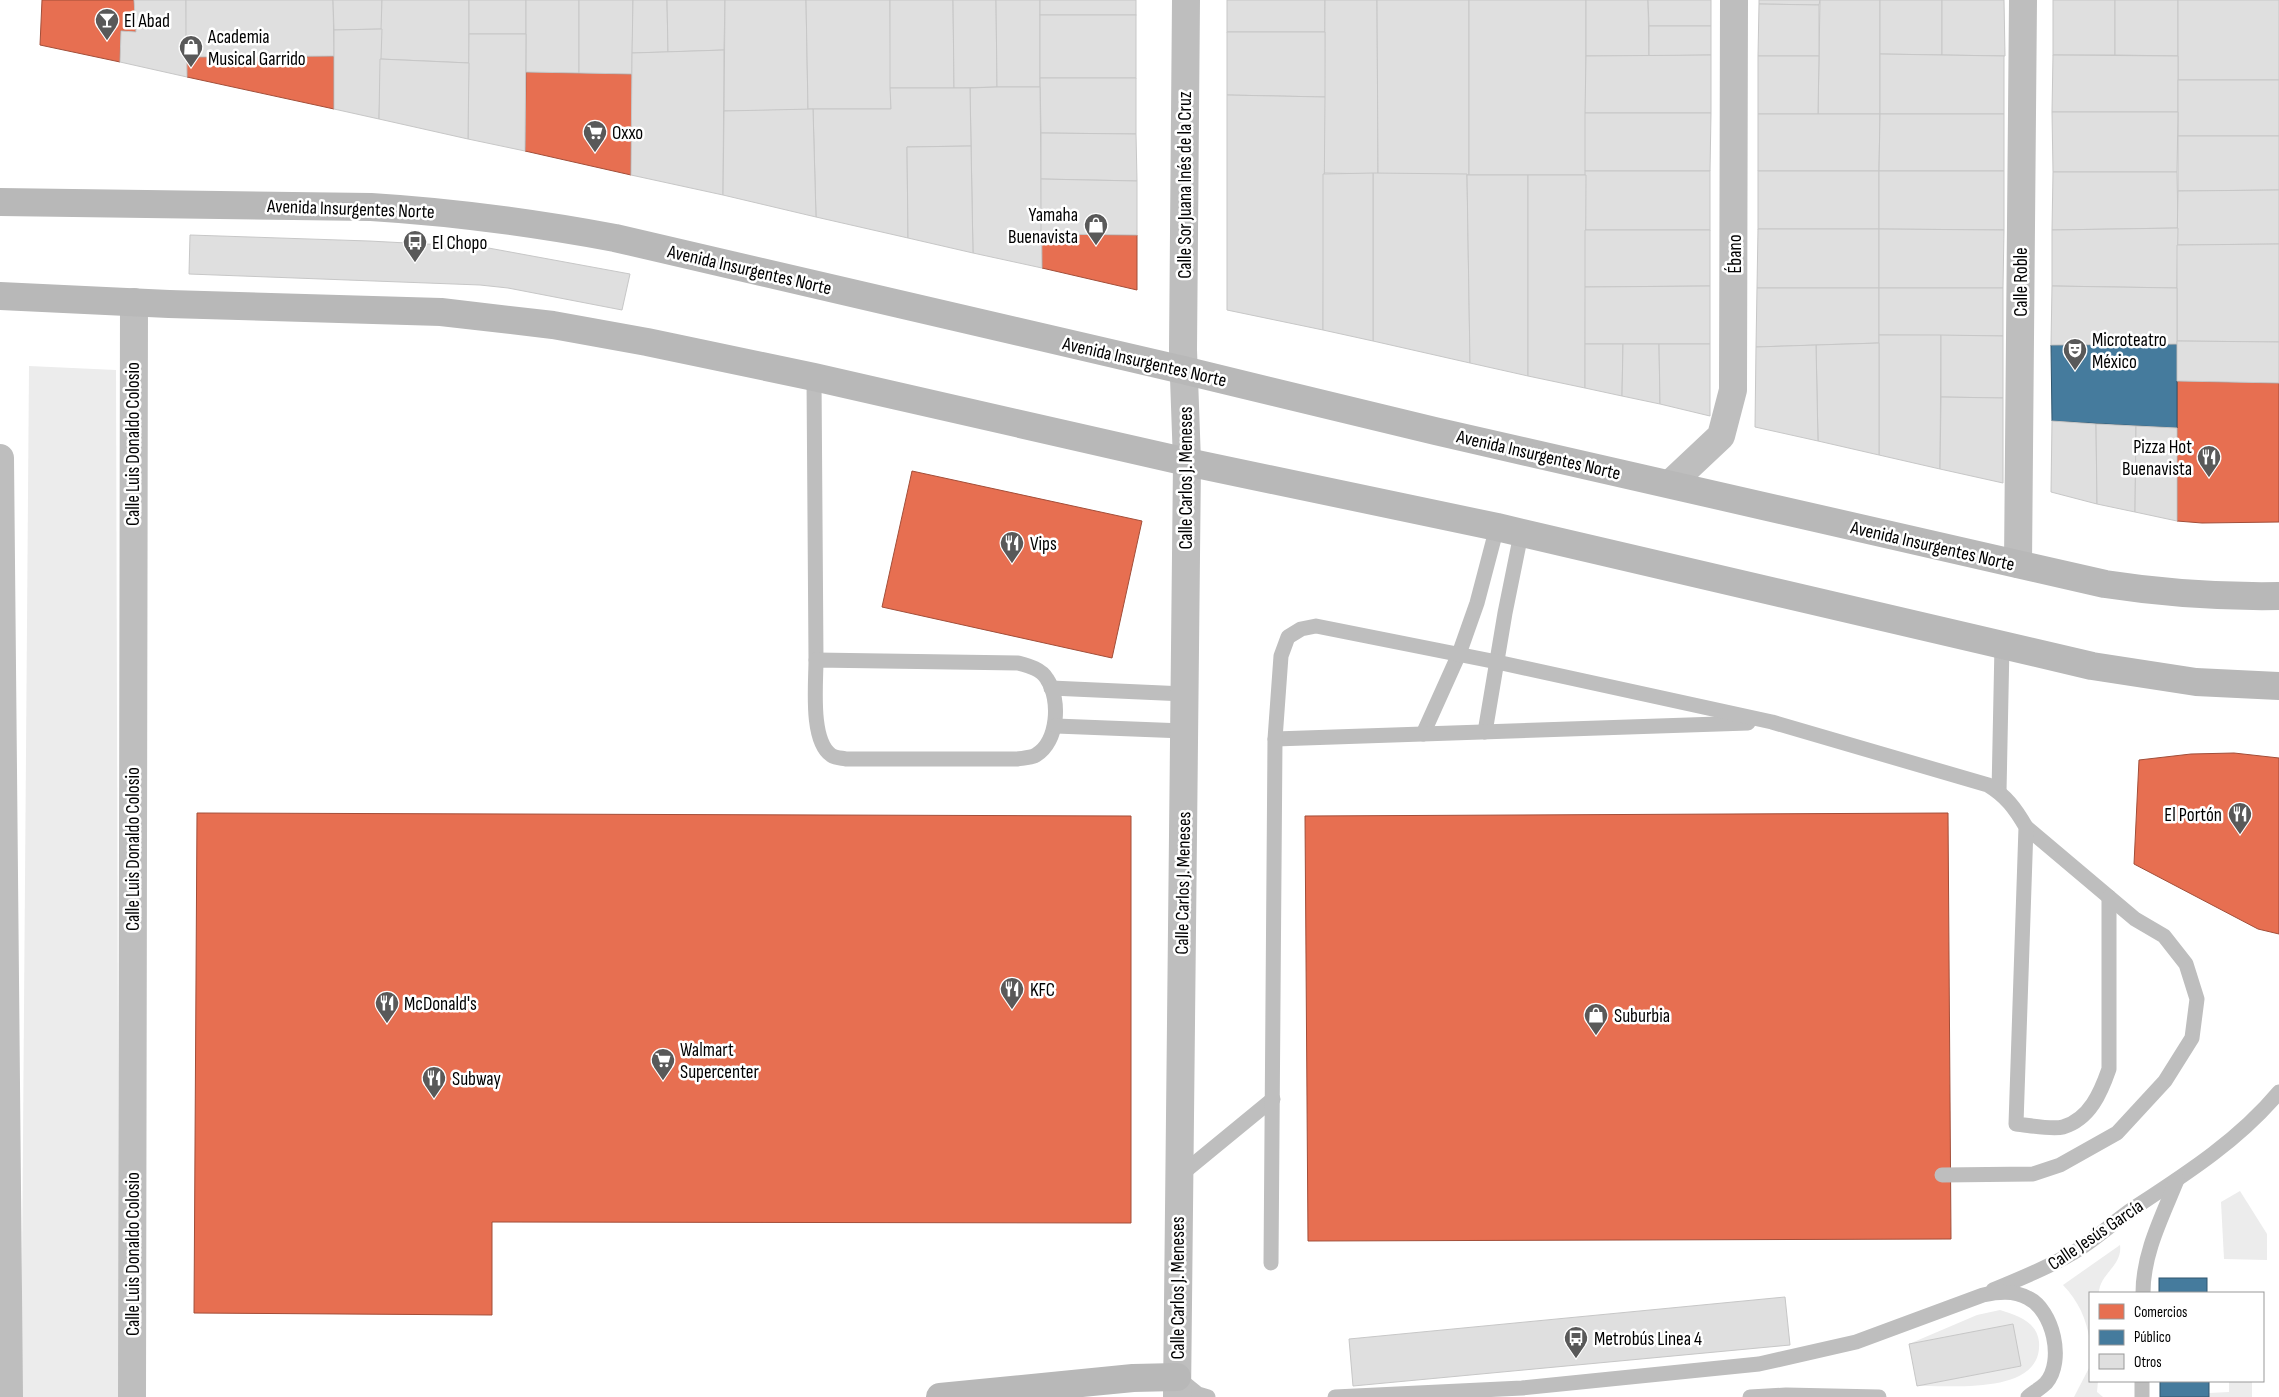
<svg xmlns="http://www.w3.org/2000/svg" width="2279" height="1397" font-family="'Sofia Sans Condensed',sans-serif">
  <style>
    .green { fill: #ececec }
    .shops { fill: #e76f51; stroke: #a24e39 }
    .public { fill: #457b9d; stroke: #30566e }
    .building { fill: #dfdfdf; stroke: #c7c7c7 }
    .lines { fill: none; stroke-linecap: round; stroke-linejoin: round }
    .lane { stroke: #bebebe; stroke-width: 15 }
    .street { stroke: #bebebe; stroke-width: 28 }
    .secondary { stroke: #b8b8b8; stroke-width: 28 }
    .labels { text-anchor: middle; stroke-width: 5; stroke-linejoin: round; paint-order: stroke }
    .poi-label { font-size: 19px; fill: #000; stroke: #fff; text-anchor: start }
    .street-label { font-size: 19px; fill: #000; stroke: #fff }
  </style>
  <rect width="100%" height="100%" fill="#fff"/>
  <!-- green -->
  <g class="green">
    <path d="M29,366L116,370L119,1397H21Z"/>
    <path d="M2240,1191L2267,1234V1260L2224,1259L2221,1202Z"/>
    <path d="M2120,1245C2123,1266 2099,1274 2099,1293H2090V1341C2086,1318 2079,1302 2063,1285Z"/>
    <path d="M2000,1310C2016,1315 2037,1321 2039,1342C2043,1396 1951,1385 1917,1386L2020,1366L2012,1325L1909,1344L1977,1315Z"/>
    <path d="M2090,1355V1381H2098L2097,1392L2103,1397H2074L2089,1368Z"/>
    <path d="M2229,1381H2252V1397H2209V1393L2229,1392Z"/>
  </g>
  <!-- shops -->
  <g class="shops">
    <path d="M42,0H134L136,32L121,31L120,62L40,45Z"/>
    <path d="M334,56V109L187,77L186,57Z"/>
    <path d="M526,72L632,74L631,175L525,151Z"/>
    <path d="M1041,234L1137,235V290L1042,268Z"/>
    <path d="M2177,381L2279,383V522L2202,523L2177,521Z"/>
    <path d="M912,471L1142,521L1112,658L882,607Z"/>
    <path d="M2234,753L2279,758V934L2258,929L2134,864L2139,760L2191,754Z"/>
    <path d="M197,813L1131,816V1223L492,1222V1315L194,1313Z"/>
    <path d="M1948,813L1951,1239L1308,1241L1305,816Z"/>
  </g>
  <!-- public -->
  <g class="public">
    <path d="M2177,344V428L2052,421L2051,345Z"/>
    <rect x="2159" y="1278" width="48" height="15"/>
    <rect x="2160" y="1381" width="49" height="16"/>
  </g>
  <!-- building -->
  <g class="building">
    <path d="M134,0H186L187,77L120,62L121,31L136,32Z"/>
    <path d="M186,0H333L334,56L186,57Z"/>
    <path d="M333,0H382V29L334,30Z"/>
    <path d="M382,0H469V63L380,59Z"/>
    <rect x="469" y="0" width="57" height="34"/>
    <path d="M526,0H579V73L526,72Z"/>
    <path d="M579,0H633L632,74L579,73Z"/>
    <path d="M633,0H667L668,52L632,53Z"/>
    <path d="M667,0H725L724,50L668,52Z"/>
    <path d="M725,0H806L808,110L724,111Z"/>
    <path d="M806,0H890L891,109H808Z"/>
    <path d="M890,0H953L954,88H890Z"/>
    <path d="M953,0H996L997,87L954,88Z"/>
    <path d="M996,0H1040V87H997Z"/>
    <rect x="1040" y="0" width="96" height="15"/>
    <rect x="1227" y="0" width="98" height="32"/>
    <path d="M1325,0H1377L1378,174L1324,173Z"/>
    <path d="M1377,0H1469V175L1378,174Z"/>
    <rect x="1469" y="0" width="117" height="175"/>
    <path d="M1586,0H1648L1649,56H1586Z"/>
    <path d="M1648,0H1711V26H1649Z"/>
    <path d="M1759,0H1820L1819,5L1759,4Z"/>
    <path d="M1820,0H1880V114H1818Z"/>
    <path d="M1880,0H1942V55L1880,54Z"/>
    <path d="M1942,0H2004L2005,56L1942,55Z"/>
    <rect x="2053" y="0" width="62" height="55"/>
    <path d="M2115,0H2178V56L2115,55Z"/>
    <rect x="2178" y="0" width="101" height="80"/>
    <path d="M1759,4L1819,5V56H1758Z"/>
    <rect x="1040" y="15" width="96" height="63"/>
    <path d="M1649,26H1711V55L1649,56Z"/>
    <path d="M382,29L379,119L334,109V30Z"/>
    <path d="M1227,32H1325V97L1227,95Z"/>
    <path d="M469,34H526L525,151L468,139Z"/>
    <path d="M724,50L723,195L631,175L632,53Z"/>
    <path d="M1880,54L2004,56V114H1880Z"/>
    <path d="M1711,55V113H1585L1586,56Z"/>
    <path d="M2053,55L2178,56V112H2052Z"/>
    <path d="M1758,56H1819L1818,114H1758Z"/>
    <path d="M380,59L469,63L468,139L379,119Z"/>
    <path d="M1040,78H1136V134L1041,133Z"/>
    <rect x="2178" y="80" width="101" height="56"/>
    <path d="M997,87H1040L1042,268L973,253L970,88Z"/>
    <path d="M890,88H970L971,146L907,147L908,238L816,217L813,109H891Z"/>
    <path d="M1227,95L1325,97L1323,330L1227,310Z"/>
    <path d="M813,109L816,217L723,195L724,111Z"/>
    <path d="M2052,112H2178L2177,172H2053Z"/>
    <path d="M1585,113H1711L1710,171H1585Z"/>
    <path d="M1758,114H1880L1879,171H1758Z"/>
    <path d="M1880,114H2004V171H1879Z"/>
    <path d="M1041,133L1136,134L1137,181L1041,179Z"/>
    <path d="M2178,136H2279V190L2178,191Z"/>
    <path d="M971,146L973,253L908,238L907,147Z"/>
    <rect x="1585" y="171" width="125" height="59"/>
    <rect x="1758" y="171" width="121" height="58"/>
    <path d="M1879,171H2004V230L1879,229Z"/>
    <path d="M2053,172H2177L2178,228L2052,230Z"/>
    <path d="M1373,173L1467,174L1470,363L1373,341Z"/>
    <path d="M1373,173V341L1323,330V174Z"/>
    <path d="M1467,175H1528V376L1470,363Z"/>
    <path d="M1528,175H1586L1585,388L1528,376Z"/>
    <path d="M1041,179L1137,181V235L1041,234Z"/>
    <path d="M2279,190V244L2177,245L2178,191Z"/>
    <path d="M2178,228L2177,288L2052,286V230Z"/>
    <path d="M1758,229H1879V288H1757Z"/>
    <path d="M1879,229L2004,230L2003,288H1879Z"/>
    <path d="M1585,230H1710V286L1585,287Z"/>
    <path d="M190,235L369,241L483,247L630,274L622,310L508,288L480,285L189,274Z"/>
    <path d="M2279,244V342L2177,341V245Z"/>
    <path d="M1710,286V344H1585V287Z"/>
    <path d="M2052,286L2177,288V344L2051,345Z"/>
    <path d="M1757,288H1879V343L1756,347Z"/>
    <path d="M1879,288H2003V336L1879,335Z"/>
    <path d="M1879,335H1941L1940,469L1879,455Z"/>
    <path d="M1941,335L2003,336V398L1941,397Z"/>
    <path d="M2177,341L2279,342V383L2177,381Z"/>
    <path d="M1879,343V455L1818,441L1816,345Z"/>
    <path d="M1585,344H1623L1622,396L1585,388Z"/>
    <path d="M1623,344H1659L1660,404L1622,396Z"/>
    <path d="M1659,344H1710V416L1660,404Z"/>
    <path d="M1816,345L1818,441L1755,427L1756,347Z"/>
    <path d="M1941,397L2003,398V483L1940,469Z"/>
    <path d="M2052,421L2096,424L2097,504L2051,492Z"/>
    <path d="M2096,424L2136,426L2135,512L2097,504Z"/>
    <path d="M2136,426L2177,428V521L2135,512Z"/>
    <path d="M1785,1297L1790,1345L1353,1386L1349,1339Z"/>
    <path d="M2013,1324L2021,1366L1917,1386L1909,1344Z"/>
  </g>
  <g class="lines">
    <!-- lane -->
    <g class="lane">
      <path d="M814,377L816,660"/>
      <path d="M816,660L1018,663C1029,666 1041,669 1047,679C1061,700 1058,742 1036,755C1031,758 1023,758 1017,759H846C842,758 835,758 831,755C810,740 816,684 816,660Z"/>
      <path d="M1051,688L1185,694"/>
      <path d="M1056,726L1184,731"/>
      <path d="M1485,732L1505,613L1521,534"/>
      <path d="M1423,734L1459,654L1477,603L1497,527"/>
      <path d="M1275,739L1748,723"/>
      <path d="M1999,792L2002,645"/>
      <path d="M1942,1175L2033,1174L2060,1165L2117,1133L2165,1081L2192,1038L2197,999L2186,964L2164,936L2135,919L2026,827"/>
      <path d="M1178,1177L1273,1099"/>
      <path d="M1271,1263L1275,739L1281,656L1288,637L1301,629L1316,626L1497,662L1772,722L1988,785C2006,796 2015,808 2026,827L2016,1124C2028,1125 2052,1130 2063,1127C2090,1119 2101,1092 2109,1069V897"/>
      <path d="M1993,1290C2019,1279 2045,1269 2069,1255C2093,1242 2112,1223 2134,1208C2186,1174 2239,1140 2279,1092"/>
      <path d="M2143,1293C2143,1253 2162,1217 2177,1180"/>
      <path d="M1177,1377L1198,1394L1208,1397"/>
      <path d="M1335,1397L1522,1388L1759,1364L1856,1342L1983,1295C1998,1292 2013,1290 2028,1298C2053,1310 2065,1361 2046,1383C2041,1388 2034,1392 2028,1397"/>
      <path d="M1750,1397L1786,1395L1879,1397"/>
      <path d="M2142,1397V1381"/>
    </g>
    <!-- street -->
    <g class="street">
      <path d="M0,458L9,1397"/>
      <path d="M1670,484L1721,436L1733,390L1734,0"/>
      <path d="M2018,564L2023,0"/>
      <path d="M132,1397L134,302"/>
      <path d="M1177,1397L1187,462L1183,350L1186,0"/>
    </g>
    <!-- secondary -->
    <g class="secondary">
      <path d="M0,202L371,207C454,212 534,223 615,238L1183,370L1435,431L2105,584C2163,593 2220,597 2279,596"/>
      <path d="M0,296L169,304L441,312L553,325L647,342L814,377L1187,462L1497,527L2092,666L2196,682L2279,686"/>
      <path d="M940,1397L1133,1378L1177,1377"/>
    </g>
  </g>
  <!-- icons -->
  <defs>
    <g id="bar-pin" transform="scale(1.25)"><path d="M0 17L-7.5 6A9.5 9.5 0 1 1 7.5 6Z" fill="#595959" stroke="#fff"/><path d="M-6-5H6L.8 .8V4.5H3.5V6h-7V4.5H-.8V.8Z" fill="#fff"/></g>
    <g id="shop-pin" transform="scale(1.25)"><path d="M0 17L-7.5 6A9.5 9.5 0 1 1 7.5 6Z" fill="#595959" stroke="#fff"/><path d="M-5-2.5h2.3a2.7 3.5 0 0 1 5.4 0H5L5.5 6h-11ZM-1.5-2.5h3a1.5 2.3 0 0 0-3 0Z" fill="#fff"/></g>
    <g id="supermarket-pin" transform="scale(1.25)"><path d="M0 17L-7.5 6A9.5 9.5 0 1 1 7.5 6Z" fill="#595959" stroke="#fff"/><path d="M-6-5.5h2.5l.6 2H6L4.5 2H-2.5L-4.4-4H-6ZM-1.5 3.2a1.3 1.3 0 1 0 .1 0ZM3 3.2a1.3 1.3 0 1 0 .1 0Z" fill="#fff"/></g>
    <g id="bus-pin" transform="scale(1.25)"><path d="M0 17L-7.5 6A9.5 9.5 0 1 1 7.5 6Z" fill="#595959" stroke="#fff"/><path d="M-5-6H5V4H4V6H2V4H-2V6H-4V4H-5ZM-3.5-4V0h7V-4ZM-3.5 1.2v1.5H-2V1.2ZM2 1.2v1.5H3.5V1.2Z" fill="#fff"/></g>
    <g id="theatre-pin" transform="scale(1.25)"><path d="M0 17L-7.5 6A9.5 9.5 0 1 1 7.5 6Z" fill="#595959" stroke="#fff"/><path d="M-5-5.5Q0-4 5-5.5V0Q5 5 0 6Q-5 5-5 0ZM-3.3-2.5H-1v1.5H-3.3ZM1-2.5H3.3v1.5H1ZM-2.8 1Q0 5.5 2.8 1Z" fill="#fff"/></g>
    <g id="restaurant-pin" transform="scale(1.25)"><path d="M0 17L-7.5 6A9.5 9.5 0 1 1 7.5 6Z" fill="#595959" stroke="#fff"/><path d="M-5-6h1v4h1v-4h1v4h1v-4h1v5L-1.5 .5V6h-2V.5L-5-1ZM5-6V6H3V1.5H1.5Q1.5-4 5-6Z" fill="#fff"/></g>
  </defs>
  <g fill-rule="evenodd">
    <use href="#bar-pin" x="107" y="20"/>
    <use href="#shop-pin" x="191" y="47"/>
    <use href="#supermarket-pin" x="595" y="132"/>
    <use href="#shop-pin" x="1096" y="225"/>
    <use href="#bus-pin" x="415" y="242"/>
    <use href="#theatre-pin" x="2075" y="350"/>
    <use href="#restaurant-pin" x="2209" y="457"/>
    <use href="#restaurant-pin" x="1012" y="543"/>
    <use href="#restaurant-pin" x="2240" y="814"/>
    <use href="#restaurant-pin" x="1012" y="989"/>
    <use href="#restaurant-pin" x="387" y="1003"/>
    <use href="#shop-pin" x="1596" y="1015"/>
    <use href="#supermarket-pin" x="663" y="1060"/>
    <use href="#restaurant-pin" x="434" y="1078"/>
    <use href="#bus-pin" x="1576" y="1338"/>
  </g>
  <g class="labels">
    <!-- poi labels -->
    <g class="poi-label">
      <text x="124" y="27">El Abad</text>
      <text x="208" y="43">Academia<tspan x="208" dy="22">Musical Garrido</tspan></text>
      <text x="612" y="139">Oxxo</text>
      <text x="1078" y="221" text-anchor="end">Yamaha<tspan x="1078" dy="22">Buenavista</tspan></text>
      <text x="432" y="249">El Chopo</text>
      <text x="2092" y="346">Microteatro<tspan x="2092" dy="22">México</tspan></text>
      <text x="2192" y="453" text-anchor="end">Pizza Hot<tspan x="2192" dy="22">Buenavista</tspan></text>
      <text x="1030" y="550">Vips</text>
      <text x="2222" y="821" text-anchor="end">El Portón</text>
      <text x="1030" y="996">KFC</text>
      <text x="404" y="1010">McDonald's</text>
      <text x="1614" y="1022">Suburbia</text>
      <text x="680" y="1056">Walmart<tspan x="680" dy="22">Supercenter</tspan></text>
      <text x="452" y="1085">Subway</text>
      <text x="1594" y="1345">Metrobús Linea 4</text>
    </g>
    <!-- street labels -->
    <g class="street-label">
      <text transform="translate(1184 185) rotate(-90)" y="7">Calle Sor Juana Inés de la Cruz</text>
      <text transform="translate(351 208) rotate(2)" y="7">Avenida Insurgentes Norte</text>
      <text transform="translate(1734 254) rotate(-90)" y="7">Ébano</text>
      <text transform="translate(750 269) rotate(13)" y="7">Avenida Insurgentes Norte</text>
      <text transform="translate(2020 282) rotate(-90)" y="7">Calle Roble</text>
      <text transform="translate(1145 361) rotate(13)" y="7">Avenida Insurgentes Norte</text>
      <text transform="translate(132 444) rotate(-90)" y="7">Calle Luis Donaldo Colosio</text>
      <text transform="translate(1539 454) rotate(13)" y="7">Avenida Insurgentes Norte</text>
      <text transform="translate(1185 478) rotate(-90)" y="7">Calle Carlos J. Meneses</text>
      <text transform="translate(1933 545) rotate(13)" y="7">Avenida Insurgentes Norte</text>
      <text transform="translate(132 849) rotate(-90)" y="7">Calle Luis Donaldo Colosio</text>
      <text transform="translate(1182 883) rotate(-89)" y="7">Calle Carlos J. Meneses</text>
      <text transform="translate(2095 1234) rotate(-34)" y="7">Calle Jesús García</text>
      <text transform="translate(132 1254) rotate(-90)" y="7">Calle Luis Donaldo Colosio</text>
      <text transform="translate(1177 1288) rotate(-90)" y="7">Calle Carlos J. Meneses</text>
    </g>
  </g>
  <!-- legend -->
  <rect x="2089" y="1292" width="175" height="90" fill="#ffffff" stroke="#999999"/>
  <rect x="2099" y="1304" width="25" height="15" fill="#e76f51" stroke="#999999"/>
  <text x="2134" y="1317" font-size="15" fill="#000000">Comercios</text>
  <rect x="2099" y="1330" width="25" height="15" fill="#457b9d" stroke="#999999"/>
  <text x="2134" y="1342" font-size="15" fill="#000000">Público</text>
  <rect x="2099" y="1354" width="25" height="15" fill="#dfdfdf" stroke="#999999"/>
  <text x="2134" y="1367" font-size="15" fill="#000000">Otros</text>
</svg>
